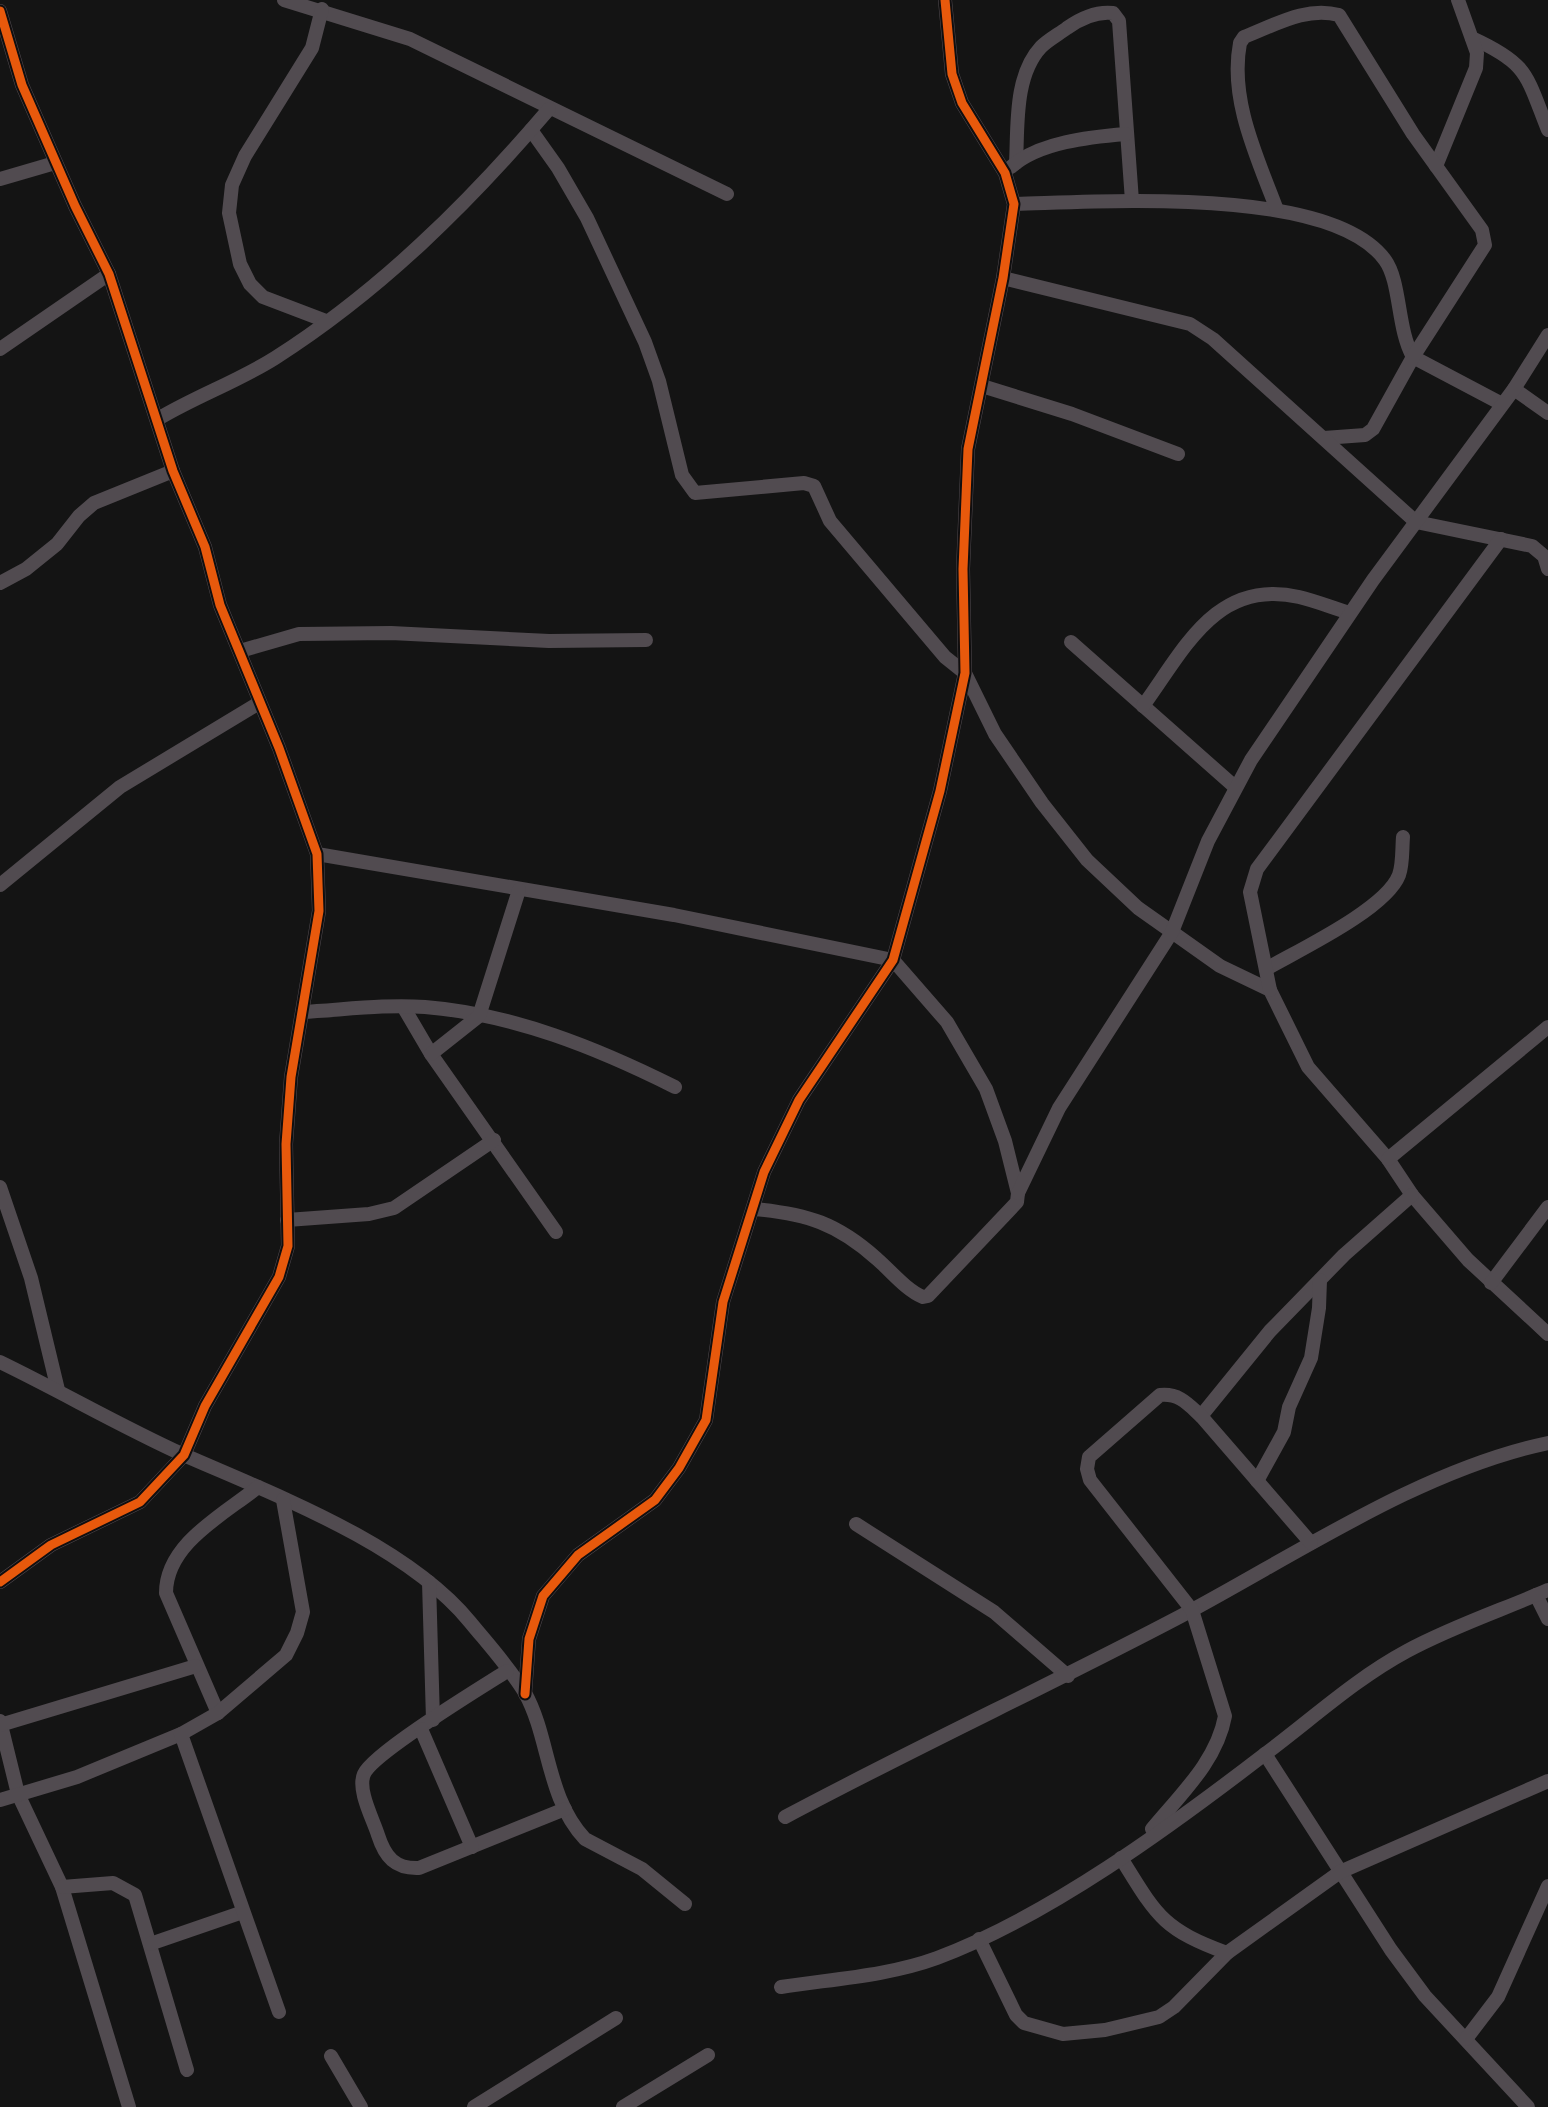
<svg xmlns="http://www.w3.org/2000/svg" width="1548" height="2107" font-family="'Titillium Web',sans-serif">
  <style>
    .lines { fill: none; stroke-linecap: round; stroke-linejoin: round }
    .minor { stroke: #514b50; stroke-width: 14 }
    .cycleway-casing { stroke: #100e0f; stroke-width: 13 }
    .cycleway { stroke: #e8590c; stroke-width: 9 }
  </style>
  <rect width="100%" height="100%" fill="#141414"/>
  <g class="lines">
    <!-- minor -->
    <g class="minor">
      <path d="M284,0L410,39L727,194"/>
      <path d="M322,9L312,48L245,156L232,185L229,213L240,264L250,284L263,297L326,321"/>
      <path d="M0,11L22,85L75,206L109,274L173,471L205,547L220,605L279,748L317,854L319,911L291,1077L286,1144L288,1246L279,1277L205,1406L184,1455L140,1502L51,1545L0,1582"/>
      <path d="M1472,38C1529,64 1526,75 1548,130"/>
      <path d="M531,130L558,168L587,218L645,342L659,381L682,475L695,493L804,483L814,486L830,521L945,657L965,673L995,734L1042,803L1087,860L1138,908L1172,932L1220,966L1270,990L1308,1067L1388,1159L1412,1195L1468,1260L1548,1334"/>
      <path d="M1016,163C1018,126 1014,76 1041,47C1048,40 1059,34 1067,28C1081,18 1096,11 1113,13L1119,21L1132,201"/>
      <path d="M1436,166L1476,68L1477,53L1458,0"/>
      <path d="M1011,167C1039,142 1090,137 1126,134"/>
      <path d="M0,179L55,163"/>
      <path d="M1014,204C1099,202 1330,185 1385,260C1401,282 1397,329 1413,357L1502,404"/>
      <path d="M1277,210C1258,159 1229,100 1240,43L1244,37C1275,25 1306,6 1339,15L1413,134L1482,230L1485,245L1413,357L1373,429L1365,435L1324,438"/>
      <path d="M1003,278L1190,324L1213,339L1416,522L1532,546L1544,556L1548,569"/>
      <path d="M0,349L109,274"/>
      <path d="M982,386L1072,414L1178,454"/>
      <path d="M1514,389L1548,413"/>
      <path d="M158,419C196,396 237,382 275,358C380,291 468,204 549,109"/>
      <path d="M0,583L26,569L57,544L79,516L94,503L173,471"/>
      <path d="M1071,642L1235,787"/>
      <path d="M240,651L299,634L391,633L549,641L646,640"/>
      <path d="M1143,706C1184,650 1216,578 1299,597C1316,601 1333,608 1350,613"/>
      <path d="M317,854L674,915L893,960L947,1022L986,1089L1005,1141L1018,1193L1017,1202L928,1296L923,1297C906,1290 891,1271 877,1259C837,1223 807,1214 755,1209"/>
      <path d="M0,885L120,787L259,703"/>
      <path d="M1266,969C1299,950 1386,909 1399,875C1403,864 1402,849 1403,837"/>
      <path d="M1270,990L1250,892L1257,869L1501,539"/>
      <path d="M404,1008L431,1054L556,1232"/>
      <path d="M302,1012C342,1010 385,1004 425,1007C513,1014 597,1048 675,1087"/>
      <path d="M431,1054L479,1016L519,890"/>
      <path d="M1388,1159L1548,1027"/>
      <path d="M0,1187L31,1278L58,1390"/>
      <path d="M1018,1193L1059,1108L1172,932L1208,841L1251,760L1373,580L1514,389L1548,335"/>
      <path d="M287,1220L369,1214L394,1208L494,1140"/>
      <path d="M1491,1283L1548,1207"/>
      <path d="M0,1362C62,1392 122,1427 184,1455C275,1495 406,1544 470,1622C488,1644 510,1668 525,1693C550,1738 546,1797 585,1839L642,1869L685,1904"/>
      <path d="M1201,1416L1270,1331L1344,1255L1412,1195"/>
      <path d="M1257,1481L1284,1432L1289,1407L1311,1358L1319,1308L1320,1280"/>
      <path d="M856,1524L994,1612L1068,1676"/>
      <path d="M429,1582L433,1720"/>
      <path d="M1536,1595L1548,1619"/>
      <path d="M507,1671C482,1687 373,1753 364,1774C357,1790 373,1819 378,1835C385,1857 395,1869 419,1868L565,1809"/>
      <path d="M525,1694L529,1639L543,1596L578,1555L655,1500L679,1468L706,1420L723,1302L764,1172L799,1100L893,960L940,791L965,673L963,569L968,449L1003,278L1014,204L1005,173L962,103L952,74L945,0"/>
      <path d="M218,1713L166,1593C166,1544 223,1515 258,1487"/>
      <path d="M0,1721L18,1794L62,1887L129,2107"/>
      <path d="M0,1725L196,1666"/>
      <path d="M421,1729L472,1847"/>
      <path d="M1265,1754L1391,1950L1425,1996L1528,2107"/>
      <path d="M0,1800L77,1777L181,1734"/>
      <path d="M785,1817C916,1747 1050,1685 1181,1616C1296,1555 1420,1470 1548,1443"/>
      <path d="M1152,1829C1180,1795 1217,1761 1225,1716L1192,1610L1090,1480L1087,1469L1089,1457L1160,1395C1179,1393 1188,1404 1201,1416L1311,1543"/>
      <path d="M1121,1858C1157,1916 1162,1929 1227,1953"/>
      <path d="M62,1887L113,1883L135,1895L187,2070"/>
      <path d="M979,1939L1016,2015L1024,2023L1063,2034L1105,2030L1159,2017L1174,2007L1227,1953L1340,1872L1548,1781"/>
      <path d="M150,1944L243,1912"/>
      <path d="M781,1987C832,1979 888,1976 937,1958C1049,1916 1170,1827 1265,1754C1312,1719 1355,1679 1407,1651C1451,1627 1502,1610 1548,1590"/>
      <path d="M279,2012L181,1734L218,1713L286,1655L297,1633L303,1612L283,1500"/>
      <path d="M1466,2039L1498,1997L1548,1886"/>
      <path d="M331,2056L361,2107"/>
      <path d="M474,2107L616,2018"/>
      <path d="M623,2107L708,2055"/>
    </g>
    <!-- cycleway casing -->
    <g class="cycleway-casing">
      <g id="cycleway">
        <path d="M0,11L22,85L75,206L109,274L173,471L205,547L220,605L279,748L317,854L319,911L291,1077L286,1144L288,1246L279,1277L205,1406L184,1455L140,1502L51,1545L0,1582"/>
        <path d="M525,1694L529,1639L543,1596L578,1555L655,1500L679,1468L706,1420L723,1302L764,1172L799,1100L893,960L940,791L965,673L963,569L968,449L1003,278L1014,204L1005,173L962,103L952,74L945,0"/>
      </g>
    </g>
    <!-- cycleway -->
    <use href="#cycleway" class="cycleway"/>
  </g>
</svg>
